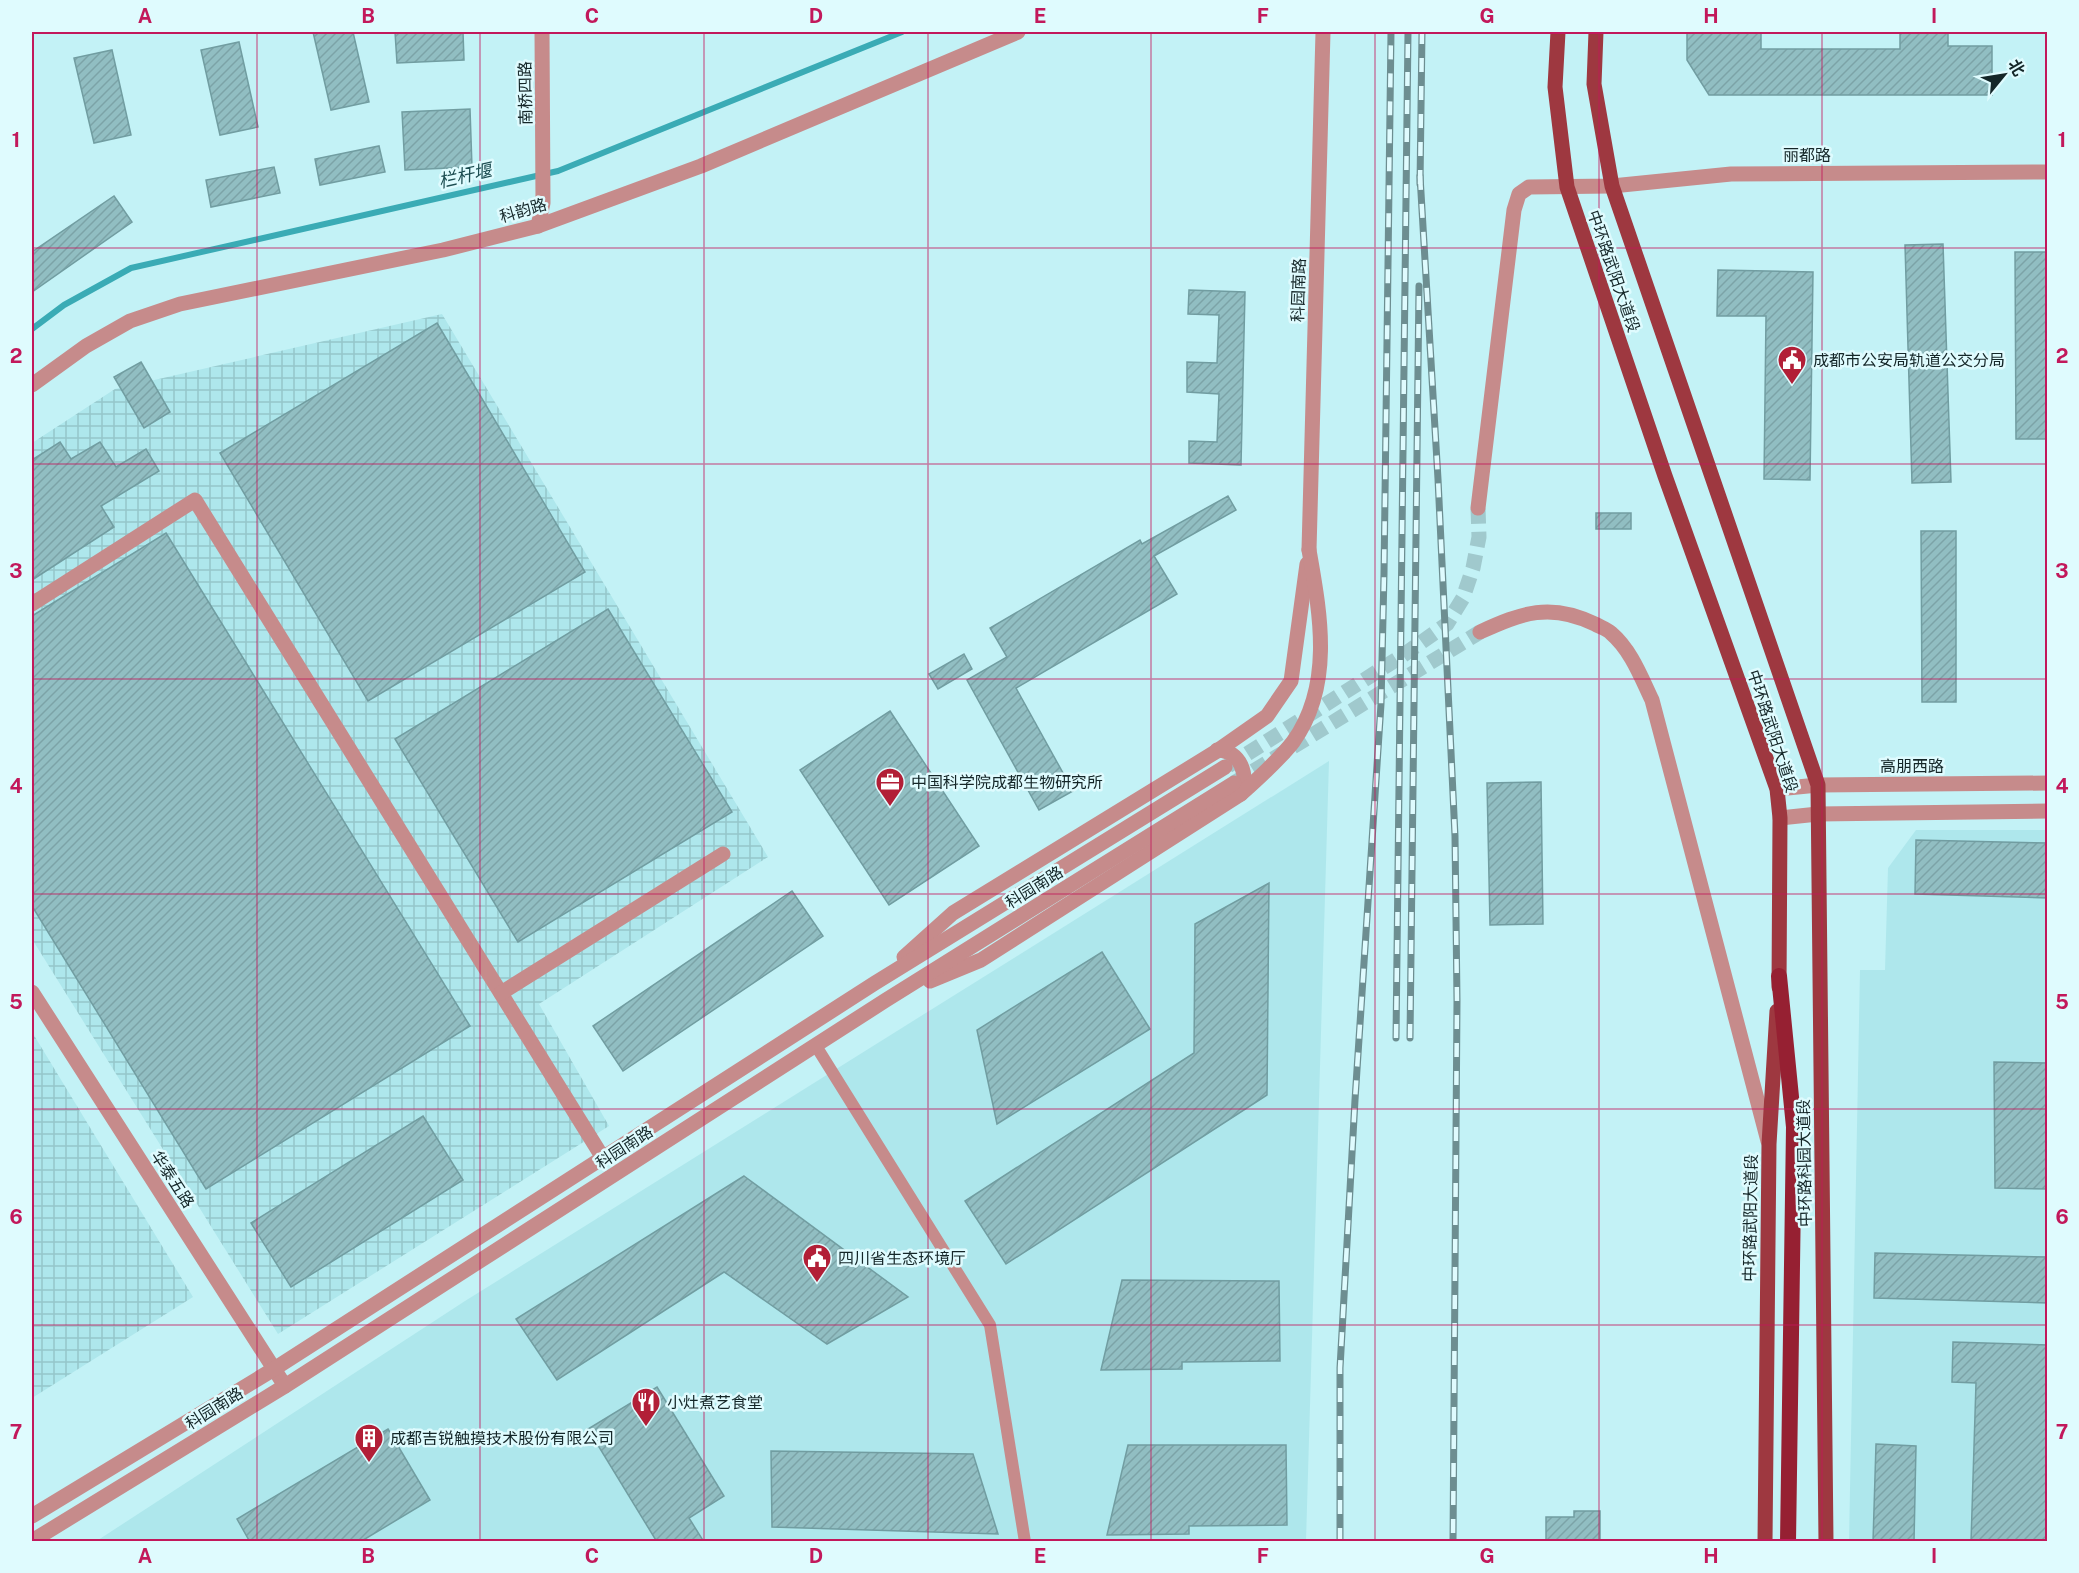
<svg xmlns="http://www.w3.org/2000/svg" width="2079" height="1573" font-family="'Public Sans','Noto Sans SC',sans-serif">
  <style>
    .built { fill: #aee7ec }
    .industrial { fill: url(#industrial-grid) }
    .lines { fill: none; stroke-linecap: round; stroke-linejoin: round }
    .stream { stroke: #3aabb5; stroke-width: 6 }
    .building { fill: url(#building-hatch); stroke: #719da1; stroke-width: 1.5 }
    .tertiary-tunnel { stroke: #a0c9cd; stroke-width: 15; stroke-dasharray: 15 8; stroke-linecap: butt }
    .pedestrian { stroke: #c68b8b; stroke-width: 12 }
    .minor { stroke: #c68b8b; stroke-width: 15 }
    .tertiary { stroke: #c68b8b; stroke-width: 15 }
    .primary { stroke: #9e3840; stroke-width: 15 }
    .trunk { stroke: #962032; stroke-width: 16 }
    .rail-casing { stroke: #6d8e91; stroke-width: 7 }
    .rail { stroke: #dffbfe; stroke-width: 4.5; stroke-dasharray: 14; stroke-linecap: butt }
    .grid { fill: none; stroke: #c2185b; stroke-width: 1.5; stroke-opacity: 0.55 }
    .labels { text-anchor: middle; stroke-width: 5; stroke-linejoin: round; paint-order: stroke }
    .street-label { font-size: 16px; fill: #142628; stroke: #dffbfe }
    .poi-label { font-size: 16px; fill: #142628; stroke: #dffbfe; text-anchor: start }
    .water-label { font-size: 18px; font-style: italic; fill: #1c4d51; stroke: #dffbfe }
    .neatline { fill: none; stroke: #c2185b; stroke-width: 2 }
    .grid-label { font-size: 20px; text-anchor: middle; font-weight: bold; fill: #c2185b }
  </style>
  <defs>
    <pattern id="industrial-grid" width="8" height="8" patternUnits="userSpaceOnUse" patternTransform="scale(1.5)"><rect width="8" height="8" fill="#aee7ec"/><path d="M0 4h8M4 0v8" fill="none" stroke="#95c6ca"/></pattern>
    <pattern id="building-hatch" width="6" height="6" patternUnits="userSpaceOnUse" patternTransform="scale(1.5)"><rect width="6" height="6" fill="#91bec2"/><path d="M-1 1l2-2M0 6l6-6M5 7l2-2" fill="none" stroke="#7ca3a7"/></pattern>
  </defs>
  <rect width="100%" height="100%" fill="#c3f2f6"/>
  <!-- built -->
  <g class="built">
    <path d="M1329,761L1306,1541L95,1542L465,1301Z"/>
    <path d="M1916,830H2047V1541L1849,1542L1860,970H1885L1888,868Z"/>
  </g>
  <!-- industrial -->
  <g class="industrial">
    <path d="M442,314L768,857L539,1004L609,1126L278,1334L32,939V443L115,389Z"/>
    <path d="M32,1032L193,1297L32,1398Z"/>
  </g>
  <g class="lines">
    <!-- stream -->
    <path class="stream" d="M32,329L64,305L131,268L558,171L902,32"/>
  </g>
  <!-- building -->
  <g class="building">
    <path d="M313,32H353L369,102L331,110Z"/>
    <path d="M395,32H463L464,60L397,63Z"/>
    <path d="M1687,32H1761V49H1900V32H1948V46H1992V95H1709L1687,60Z"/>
    <path d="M239,42L258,127L220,135L201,50Z"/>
    <path d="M112,50L131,135L94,143L74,58Z"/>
    <path d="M470,109L472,167L405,170L402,112Z"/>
    <path d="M379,146L385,172L320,185L315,159Z"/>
    <path d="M274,167L280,193L211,207L206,180Z"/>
    <path d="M114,196L132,222L32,292V252Z"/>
    <path d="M1943,244L1951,482L1912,483L1905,245Z"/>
    <path d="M2015,252H2048V439H2016Z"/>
    <path d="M1718,270L1813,272L1810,480L1764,479L1766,316H1717Z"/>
    <path d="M1189,290L1245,292L1241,465L1189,463V441L1217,442L1219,394L1187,392V362L1217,363L1219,315L1188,314Z"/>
    <path d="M437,323L585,572L368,701L220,453Z"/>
    <path d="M141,362L170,412L144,428L114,377Z"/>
    <path d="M60,442L71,459L100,442L116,467L146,449L159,471L101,506L114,527L32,580V460Z"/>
    <path d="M1228,496L1236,510L1154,556L1177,594L1016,688L1073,791L1039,810L967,680L1007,657L990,628L1140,540L1142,544Z"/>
    <rect x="1596" y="513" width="35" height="16"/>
    <path d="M1921,531H1956V702H1922Z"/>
    <path d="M166,533L470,1026L206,1189L32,906V616Z"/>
    <path d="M608,609L732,812L518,942L395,739Z"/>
    <path d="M964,654L972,669L938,689L929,674Z"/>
    <path d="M890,711L979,846L889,905L800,770Z"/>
    <path d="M1541,782L1543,924L1490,925L1487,783Z"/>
    <path d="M1916,840L2048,843V898L1915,894Z"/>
    <path d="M1269,883L1267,1095L1006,1264L965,1201L1194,1053L1195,924Z"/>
    <path d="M792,891L823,936L623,1071L593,1026Z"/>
    <path d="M1102,952L1150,1029L997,1124L977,1030Z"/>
    <path d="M1994,1062L2048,1063V1189L1995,1188Z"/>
    <path d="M423,1116L463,1180L291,1287L251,1223Z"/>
    <path d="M744,1176L908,1297L827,1344L724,1272L557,1380L516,1319Z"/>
    <path d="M1875,1253L2048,1257V1303L1874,1298Z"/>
    <path d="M1122,1280L1279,1281L1280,1361L1182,1362V1369L1101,1370Z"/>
    <path d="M1953,1342L2048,1345V1542H1971L1976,1383L1952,1382Z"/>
    <path d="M657,1387L724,1496L689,1518L704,1542H657L588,1429Z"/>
    <path d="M388,1429L430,1500L360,1542H250L237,1519Z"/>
    <path d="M1876,1444L1916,1446L1914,1542H1873Z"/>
    <path d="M1128,1445H1286L1287,1525L1189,1526V1534L1107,1535Z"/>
    <path d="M771,1451L973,1454L998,1534L772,1527Z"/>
    <path d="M1574,1511H1600V1542H1546V1517H1574Z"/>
  </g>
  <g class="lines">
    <!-- tertiary-tunnel -->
    <g class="tertiary-tunnel">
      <path d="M1228,766L1402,656L1447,624L1463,598L1473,568L1479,537L1478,508"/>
      <path d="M1234,783L1480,632"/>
    </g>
    <!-- pedestrian -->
    <path class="pedestrian" d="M816,1046L990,1325L1025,1542"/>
    <!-- minor -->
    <g class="minor">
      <path d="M538,226L543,203L542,32"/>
      <path d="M32,385L86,346L130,321L180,304L443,250L538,226L701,166L1018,32"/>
      <path d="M1309,550L1323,32"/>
      <path d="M32,604L195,500L603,1158"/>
      <path d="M32,992L285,1386"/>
      <path d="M501,993L723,854"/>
    </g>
    <!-- tertiary -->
    <g class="tertiary">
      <path d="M1478,508L1514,210L1519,194L1529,187L1612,186L1731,174L2048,172"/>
      <path d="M1480,632C1522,613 1550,602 1595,624C1600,627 1607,629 1611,633C1631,650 1641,677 1652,700L1768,1141"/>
      <path d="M1217,750C1241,750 1249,776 1241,794"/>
      <path d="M1777,789L1818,785L2048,783"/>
      <path d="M1780,818L1818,814L2048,811"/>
      <path d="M904,957L953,913L1217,751L1267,716L1291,681L1307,564"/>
      <path d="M930,981L981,960L1241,794C1259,778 1278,761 1293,742C1334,685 1320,613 1309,550"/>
      <path d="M32,1516L274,1369L875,983L1225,767"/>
      <path d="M32,1541L285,1386L886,1000L1234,783"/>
    </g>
    <!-- primary -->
    <g class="primary">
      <path d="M1558,32L1555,87L1567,187L1665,476L1777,789L1780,818L1779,987"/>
      <path d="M1596,32L1594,84L1612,186L1818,785L1826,1542"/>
      <path d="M1765,1542L1769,1144L1777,1011"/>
    </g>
    <!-- trunk -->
    <path class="trunk" d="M1779,976L1794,1127L1788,1542"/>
    <!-- rail casing -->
    <g class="rail-casing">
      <g id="rail">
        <path d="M1420,176L1438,479L1455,836L1457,1001L1453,1542"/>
        <path d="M1420,184L1422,32"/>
        <path d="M1396,1038L1408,32"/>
        <path d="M1410,1038L1419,286"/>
        <path d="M1340,1542V1368L1355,1100L1381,704L1384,574L1391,32"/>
      </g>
    </g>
    <!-- rail -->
    <use href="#rail" class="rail"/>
  </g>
  <!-- grid -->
  <path class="grid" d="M257,32V1542M480,32V1542M704,32V1542M928,32V1542M1151,32V1542M1375,32V1542M1599,32V1542M1822,32V1542M32,248H2048M32,464H2048M32,679H2048M32,894H2048M32,1109H2048M32,1325H2048"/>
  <!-- icons -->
  <defs>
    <g id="civic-pin" transform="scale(1.5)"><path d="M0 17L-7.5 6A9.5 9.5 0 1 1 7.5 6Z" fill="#b21f37" stroke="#dffbfe"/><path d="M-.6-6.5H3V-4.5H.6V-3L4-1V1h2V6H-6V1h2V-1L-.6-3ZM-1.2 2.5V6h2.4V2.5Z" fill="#fff"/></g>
    <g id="office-pin" transform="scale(1.5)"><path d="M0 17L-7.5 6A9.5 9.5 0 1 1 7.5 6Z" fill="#b21f37" stroke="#dffbfe"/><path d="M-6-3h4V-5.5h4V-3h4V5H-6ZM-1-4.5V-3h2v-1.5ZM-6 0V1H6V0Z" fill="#fff"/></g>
    <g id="restaurant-pin" transform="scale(1.5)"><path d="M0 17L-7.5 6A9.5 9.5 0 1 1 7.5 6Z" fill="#b21f37" stroke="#dffbfe"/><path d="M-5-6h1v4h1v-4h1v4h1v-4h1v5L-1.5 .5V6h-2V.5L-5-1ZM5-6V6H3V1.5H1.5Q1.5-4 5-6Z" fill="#fff"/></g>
    <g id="building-pin" transform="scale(1.5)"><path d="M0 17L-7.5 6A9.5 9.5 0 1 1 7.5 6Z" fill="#b21f37" stroke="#dffbfe"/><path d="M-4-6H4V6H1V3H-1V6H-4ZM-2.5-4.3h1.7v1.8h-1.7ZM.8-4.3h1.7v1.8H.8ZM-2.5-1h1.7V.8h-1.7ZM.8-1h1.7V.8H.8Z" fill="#fff"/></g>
  </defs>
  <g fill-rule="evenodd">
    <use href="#civic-pin" x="1792" y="360"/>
    <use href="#office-pin" x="890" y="782"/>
    <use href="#civic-pin" x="817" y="1258"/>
    <use href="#restaurant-pin" x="646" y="1402"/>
    <use href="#building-pin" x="369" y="1438"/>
  </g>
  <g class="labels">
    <!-- street labels -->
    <g class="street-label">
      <text transform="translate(525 93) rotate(-91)" y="6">南桥四路</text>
      <text x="1807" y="161">丽都路</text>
      <text transform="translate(523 210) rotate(-16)" y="6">科韵路</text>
      <text transform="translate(1614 271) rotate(71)" y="6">中环路武阳大道段</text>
      <text transform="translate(1298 290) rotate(-88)" y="6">科园南路</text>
      <text transform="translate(1773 731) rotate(72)" y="6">中环路武阳大道段</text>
      <text x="1912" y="772">高朋西路</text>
      <text transform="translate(1034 887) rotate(-32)" y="6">科园南路</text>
      <text transform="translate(624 1147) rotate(-33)" y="6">科园南路</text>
      <text transform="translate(1804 1163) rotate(-91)" y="6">中环路科园大道段</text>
      <text transform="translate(173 1179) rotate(57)" y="6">华泰五路</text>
      <text transform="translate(1750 1218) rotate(-89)" y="6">中环路武阳大道段</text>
      <text transform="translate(214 1408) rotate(-32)" y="6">科园南路</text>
    </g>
    <!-- poi labels -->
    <g class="poi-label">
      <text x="1813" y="366">成都市公安局轨道公交分局</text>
      <text x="911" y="788">中国科学院成都生物研究所</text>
      <text x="838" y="1264">四川省生态环境厅</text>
      <text x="667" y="1408">小灶煮艺食堂</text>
      <text x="390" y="1444">成都吉锐触摸技术股份有限公司</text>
    </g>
    <!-- water labels -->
    <g class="water-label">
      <text transform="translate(465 176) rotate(-13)" y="6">栏杆堰</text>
    </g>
  </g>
  <!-- border -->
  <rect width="2079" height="1573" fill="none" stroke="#dffbfe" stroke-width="66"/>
  <!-- north arrow -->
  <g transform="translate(2004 75) rotate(60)" stroke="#dffbfe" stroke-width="4.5" paint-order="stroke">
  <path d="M0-4.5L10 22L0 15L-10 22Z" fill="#142628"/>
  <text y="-9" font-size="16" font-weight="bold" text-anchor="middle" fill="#142628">北</text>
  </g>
  <rect x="33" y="33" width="2013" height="1507" class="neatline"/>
  <g class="grid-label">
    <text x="145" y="23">A</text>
    <text x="368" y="23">B</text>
    <text x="592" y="23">C</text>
    <text x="816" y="23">D</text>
    <text x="1040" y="23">E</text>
    <text x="1263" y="23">F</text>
    <text x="1487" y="23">G</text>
    <text x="1711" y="23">H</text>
    <text x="1934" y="23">I</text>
    <text x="16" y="147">1</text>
    <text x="2062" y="147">1</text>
    <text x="16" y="363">2</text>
    <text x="2062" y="363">2</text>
    <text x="16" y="578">3</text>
    <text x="2062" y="578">3</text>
    <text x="16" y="793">4</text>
    <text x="2062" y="793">4</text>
    <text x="16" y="1009">5</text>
    <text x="2062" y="1009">5</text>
    <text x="16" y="1224">6</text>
    <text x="2062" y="1224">6</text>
    <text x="16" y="1439">7</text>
    <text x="2062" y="1439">7</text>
    <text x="145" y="1563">A</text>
    <text x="368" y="1563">B</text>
    <text x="592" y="1563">C</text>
    <text x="816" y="1563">D</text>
    <text x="1040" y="1563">E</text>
    <text x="1263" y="1563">F</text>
    <text x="1487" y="1563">G</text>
    <text x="1711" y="1563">H</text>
    <text x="1934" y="1563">I</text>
  </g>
</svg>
